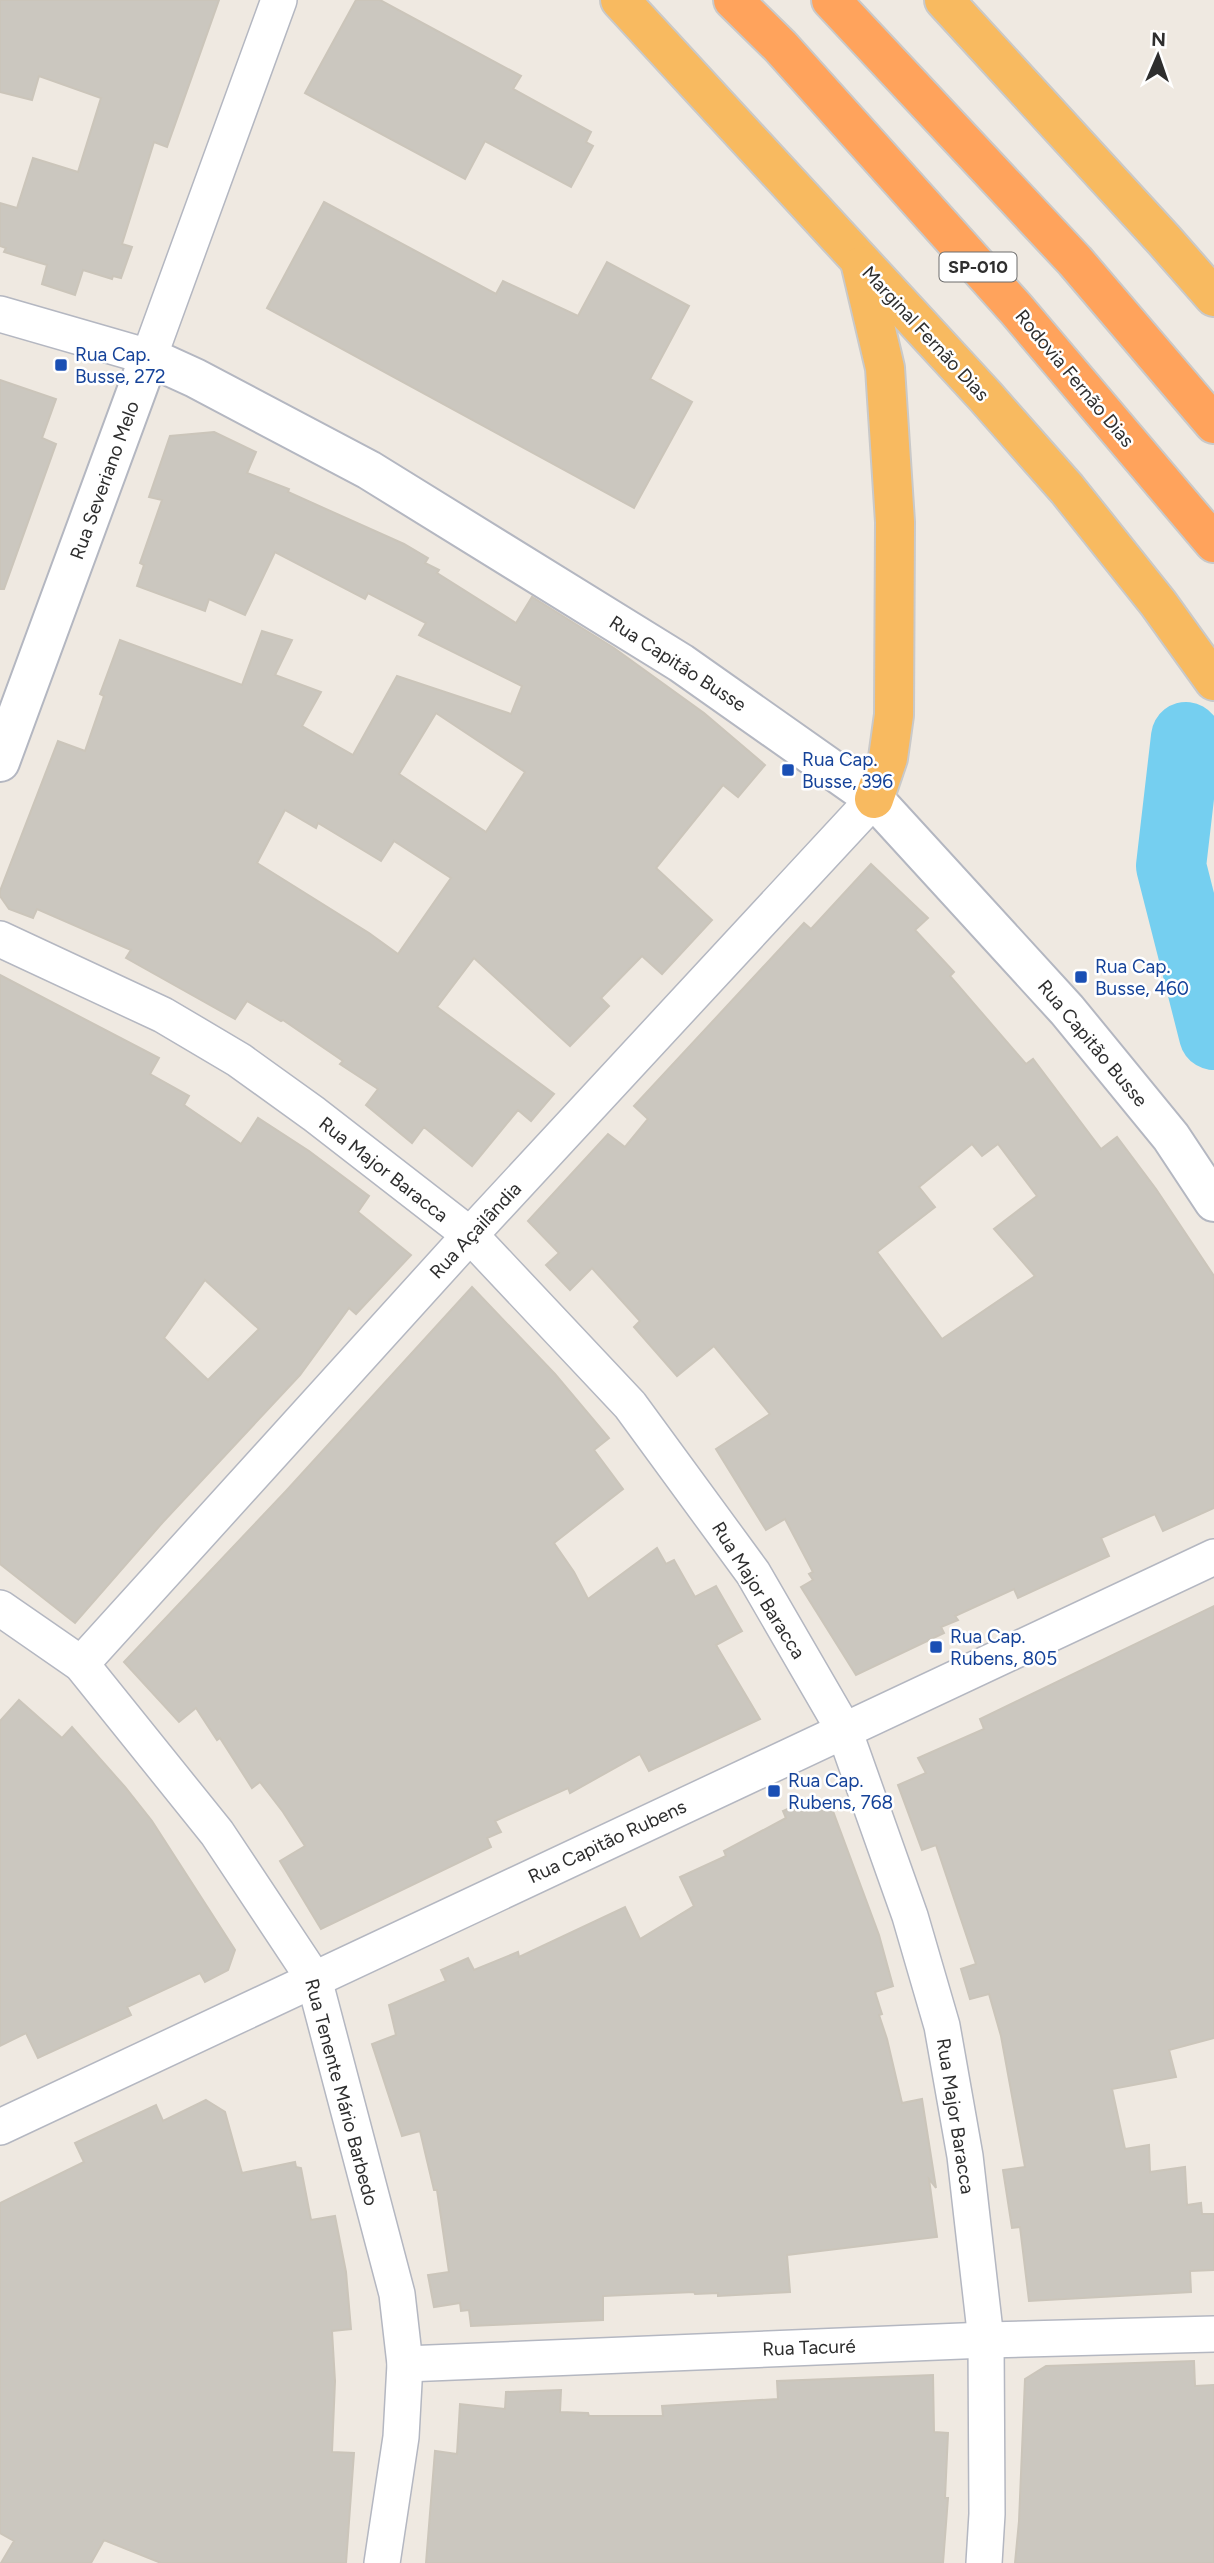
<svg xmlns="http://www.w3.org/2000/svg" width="1214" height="2563" font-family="Figtree,sans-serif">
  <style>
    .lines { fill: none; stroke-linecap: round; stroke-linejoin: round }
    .river { stroke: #75cff0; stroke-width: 70 }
    .building { fill: #cbc7bf; stroke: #cbc5ba; stroke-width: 2; fill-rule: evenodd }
    .minor-casing { stroke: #b4b7c1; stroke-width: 38 }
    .tertiary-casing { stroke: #b4b7c1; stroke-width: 42 }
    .trunk-casing { stroke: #c9c9c9; stroke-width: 42 }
    .motorway-casing { stroke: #c9c9c9; stroke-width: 42 }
    .minor { stroke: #fff; stroke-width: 35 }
    .tertiary { stroke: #fff; stroke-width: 38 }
    .trunk { stroke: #f8ba60; stroke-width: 38 }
    .motorway { stroke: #ffa35c; stroke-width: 38 }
    .transit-dot { fill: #1a4fb4; stroke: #fff; stroke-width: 2.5 }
    .labels { text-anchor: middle; stroke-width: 5; stroke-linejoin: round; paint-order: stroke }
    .shield { fill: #fff; stroke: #6d6d6d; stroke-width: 2 }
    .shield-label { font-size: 18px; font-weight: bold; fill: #2e2e2e }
    .street-label { font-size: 19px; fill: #2e2e2e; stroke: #fff }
    .transit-label { font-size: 19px; fill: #164399; stroke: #fff; text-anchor: start }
  </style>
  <rect width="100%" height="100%" fill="#efe9e1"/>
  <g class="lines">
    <!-- river -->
    <path class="river" d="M1186,737L1171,866L1214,1035"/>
  </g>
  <!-- building -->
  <g class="building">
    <path d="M0,0H219L167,147L154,142L122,244L132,247L121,278L113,276L112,279L83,270L75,295L42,284L47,265L4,252L6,248L0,246V203L17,208L33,158L78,172L101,98L39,76L32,100L0,92Z"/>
    <path d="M356,0H380L521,76L513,89L591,132L586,142L593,146L571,187L485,141L465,179L305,93Z"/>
    <path d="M324,202L496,294L503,281L578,316L607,262L689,306L650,379L692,402L634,508L267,308Z"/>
    <path d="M0,380L56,399L42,438L56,444L4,589H0Z"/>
    <path d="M214,432L256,452L247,473L289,489L288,492L404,544L428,558L425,563L439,570L437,573L516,623L532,597L614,648L704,713L765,765L738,797L723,785L656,868L712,920L662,974L642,956L601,998L609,1006L570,1046L474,958L437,1007L554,1094L531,1121L518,1110L472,1166L424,1127L412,1143L366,1105L378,1089L340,1064L343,1061L283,1020L281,1021L247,1001L235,1019L126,958L131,950L37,909L33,918L9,909L0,896V891L58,741L85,751L104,696L100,694L120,640L242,685L262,631L292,640L275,675L321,692L302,726L353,755L397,676L511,714L522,686L419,635L426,623L368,593L365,599L275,552L245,615L209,599L205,611L137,586L144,565L140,563L162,500L149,497L170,436ZM436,713L525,772L486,832L399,774ZM285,810L316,828L318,823L381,861L394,841L451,878L398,954L369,933L257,863Z"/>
    <path d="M871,864L928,918L915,930L954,972L950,976L1026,1064L1033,1059L1101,1149L1117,1137L1156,1189L1214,1276V1508L1163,1531L1155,1514L1101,1538L1109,1556L1018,1598L1014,1589L955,1616L958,1620L941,1627L944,1633L856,1675L801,1587L813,1580L809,1574L813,1572L785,1519L766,1530L716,1449L770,1414L714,1346L677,1376L634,1327L640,1321L592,1268L570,1290L546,1265L559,1253L528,1221L608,1134L625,1147L648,1119L634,1106L804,923L811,929ZM972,1144L982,1156L998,1144L1037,1196L994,1229L1035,1276L942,1339L877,1252L935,1207L919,1187Z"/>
    <path d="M0,975L159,1058L150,1074L189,1096L184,1105L241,1144L258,1118L309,1151L369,1196L358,1212L411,1255L356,1314L349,1308L300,1375L163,1522L75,1623L0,1564ZM205,1280L259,1329L208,1380L164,1338Z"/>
    <path d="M472,1287L555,1374L609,1438L594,1450L623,1489L554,1543L574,1572L588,1599L657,1548L666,1564L674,1560L695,1597L716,1586L742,1631L716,1645L760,1719L649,1771L640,1754L570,1793L568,1788L495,1821L501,1832L487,1838L491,1847L321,1929L280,1861L305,1846L283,1812L260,1782L252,1788L220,1738L217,1740L196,1708L179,1722L124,1662L286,1491Z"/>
    <path d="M1214,1606V2038L1169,2050L1176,2077L1112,2089L1125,2149L1149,2145L1150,2172L1185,2167L1187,2205L1201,2203L1202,2214H1214V2270L1190,2271L1191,2292L1029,2301L1020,2227L1012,2228L1003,2170L1025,2167L1001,2036L989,1994L970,1999L961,1969L976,1964L936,1845L922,1850L898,1785L926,1773L918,1758L984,1729L980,1719Z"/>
    <path d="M19,1700L62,1738L72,1727L125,1787L152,1821L235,1950L228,1970L205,1982L200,1973L127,2007L131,2015L38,2058L26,2033L0,2046V1721Z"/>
    <path d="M810,1799L830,1803L879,1935L893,1986L875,1992L882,2014L879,2015L887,2039L902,2103L922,2099L936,2188L929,2179L937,2237L787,2255L790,2292L718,2296V2293L695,2294L694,2292L603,2296V2320L471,2326L469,2310L461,2311L460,2303L434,2307L428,2275L449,2272L437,2190H434L420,2131L402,2136L372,2044L396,2035L389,2005L446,1981L441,1970L468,1958L474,1970L518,1952L519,1957L625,1907L640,1939L694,1906L680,1877L726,1856L724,1851L786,1818L783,1811Z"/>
    <path d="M206,2100L225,2112L242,2173L295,2162L296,2167L301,2168L311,2220L335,2216L346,2272L351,2329L332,2331L335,2381L332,2452L354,2453L346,2563H161L104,2540L91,2563H1L14,2541L0,2533V2203L84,2162L75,2143L156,2105L163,2121Z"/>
    <path d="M1194,2361L1195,2386L1214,2385V2563H1015L1019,2521L1025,2379L1046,2366Z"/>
    <path d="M933,2375L934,2432L948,2433L945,2498H948L943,2563H426L435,2451L457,2454L460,2404L505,2409L506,2392L561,2390L560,2412L588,2413L589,2416H663L662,2406L778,2399L777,2381Z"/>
  </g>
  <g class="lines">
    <!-- minor casing -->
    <g class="minor-casing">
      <g id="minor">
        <path d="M0,314L149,357L279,0"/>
        <path d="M0,939L163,1015L239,1060L314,1114L470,1235L630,1405L753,1573L844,1730L910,1916L942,2026L965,2156L986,2340L987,2514L984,2563"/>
        <path d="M0,1608L81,1664L217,1833L314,1979L397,2294L405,2364L401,2437L382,2563"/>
        <path d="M81,1664L470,1235L874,799"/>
        <path d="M0,2127L1214,1557"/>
        <path d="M405,2364L986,2340L1214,2334"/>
      </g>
    </g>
    <!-- tertiary casing -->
    <g class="tertiary-casing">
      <path id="tertiary" d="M0,762L149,357L195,378L369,470L681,663L874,799L1067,1010L1171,1137L1214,1202"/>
    </g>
    <!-- trunk casing -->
    <g class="trunk-casing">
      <g id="trunk">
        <path d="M620,0L985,396L1067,489L1158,603L1214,681"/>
        <path d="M944,0L1164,240L1214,297"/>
        <path d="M861,266L885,368L895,522L894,715L888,758L874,799"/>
      </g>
    </g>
    <!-- motorway casing -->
    <g class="motorway-casing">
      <g id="motorway">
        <path d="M733,0L780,46L1016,309L1214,543"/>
        <path d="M831,0L1075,261L1214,424"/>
      </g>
    </g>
    <!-- minor -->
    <use href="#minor" class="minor"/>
    <!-- tertiary -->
    <use href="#tertiary" class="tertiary"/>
    <!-- trunk -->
    <use href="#trunk" class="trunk"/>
    <!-- motorway -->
    <use href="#motorway" class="motorway"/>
  </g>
  <!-- markers -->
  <g class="transit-dot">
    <rect x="54" y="358" width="14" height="14" rx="3.5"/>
    <rect x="781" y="763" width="14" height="14" rx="3.5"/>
    <rect x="1074" y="970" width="14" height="14" rx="3.5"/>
    <rect x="929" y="1640" width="14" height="14" rx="3.5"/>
    <rect x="767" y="1784" width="14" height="14" rx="3.5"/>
  </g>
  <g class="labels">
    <!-- shield labels -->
    <rect class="shield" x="939.5" y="252.5" width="77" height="29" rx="5"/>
    <g class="shield-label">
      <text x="978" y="273">SP-010</text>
    </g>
    <!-- street labels -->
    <g class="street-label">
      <text transform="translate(926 333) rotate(47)" y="7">Marginal Fernão Dias</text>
      <text transform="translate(1075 378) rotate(50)" y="7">Rodovia Fernão Dias</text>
      <text transform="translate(104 480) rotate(-70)" y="7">Rua Severiano Melo</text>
      <text transform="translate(678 663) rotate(33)" y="7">Rua Capitão Busse</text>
      <text transform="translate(1093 1043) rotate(50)" y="7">Rua Capitão Busse</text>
      <text transform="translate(384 1169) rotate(38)" y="7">Rua Major Baracca</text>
      <text transform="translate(475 1230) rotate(-47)" y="7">Rua Açailândia</text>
      <text transform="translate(759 1590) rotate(58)" y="7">Rua Major Baracca</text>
      <text transform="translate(607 1841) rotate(-25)" y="7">Rua Capitão Rubens</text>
      <text transform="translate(342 2092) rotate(75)" y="7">Rua Tenente Mário Barbedo</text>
      <text transform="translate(956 2116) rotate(81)" y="7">Rua Major Baracca</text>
      <text transform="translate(809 2347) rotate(-2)" y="7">Rua Tacuré</text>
    </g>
    <!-- transit labels -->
    <g class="transit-label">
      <text x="75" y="361">Rua Cap.<tspan x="75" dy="22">Busse, 272</tspan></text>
      <text x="802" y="766">Rua Cap.<tspan x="802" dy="22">Busse, 396</tspan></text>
      <text x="1095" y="973">Rua Cap.<tspan x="1095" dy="22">Busse, 460</tspan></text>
      <text x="950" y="1643">Rua Cap.<tspan x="950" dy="22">Rubens, 805</tspan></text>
      <text x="788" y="1787">Rua Cap.<tspan x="788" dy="22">Rubens, 768</tspan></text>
    </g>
  </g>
  <!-- north arrow -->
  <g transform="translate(1158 56) rotate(2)" stroke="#ffffff" stroke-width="5" paint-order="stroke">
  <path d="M0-5L12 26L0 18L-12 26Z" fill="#2e2e2e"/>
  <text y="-10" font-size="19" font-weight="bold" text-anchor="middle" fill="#2e2e2e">N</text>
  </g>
</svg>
